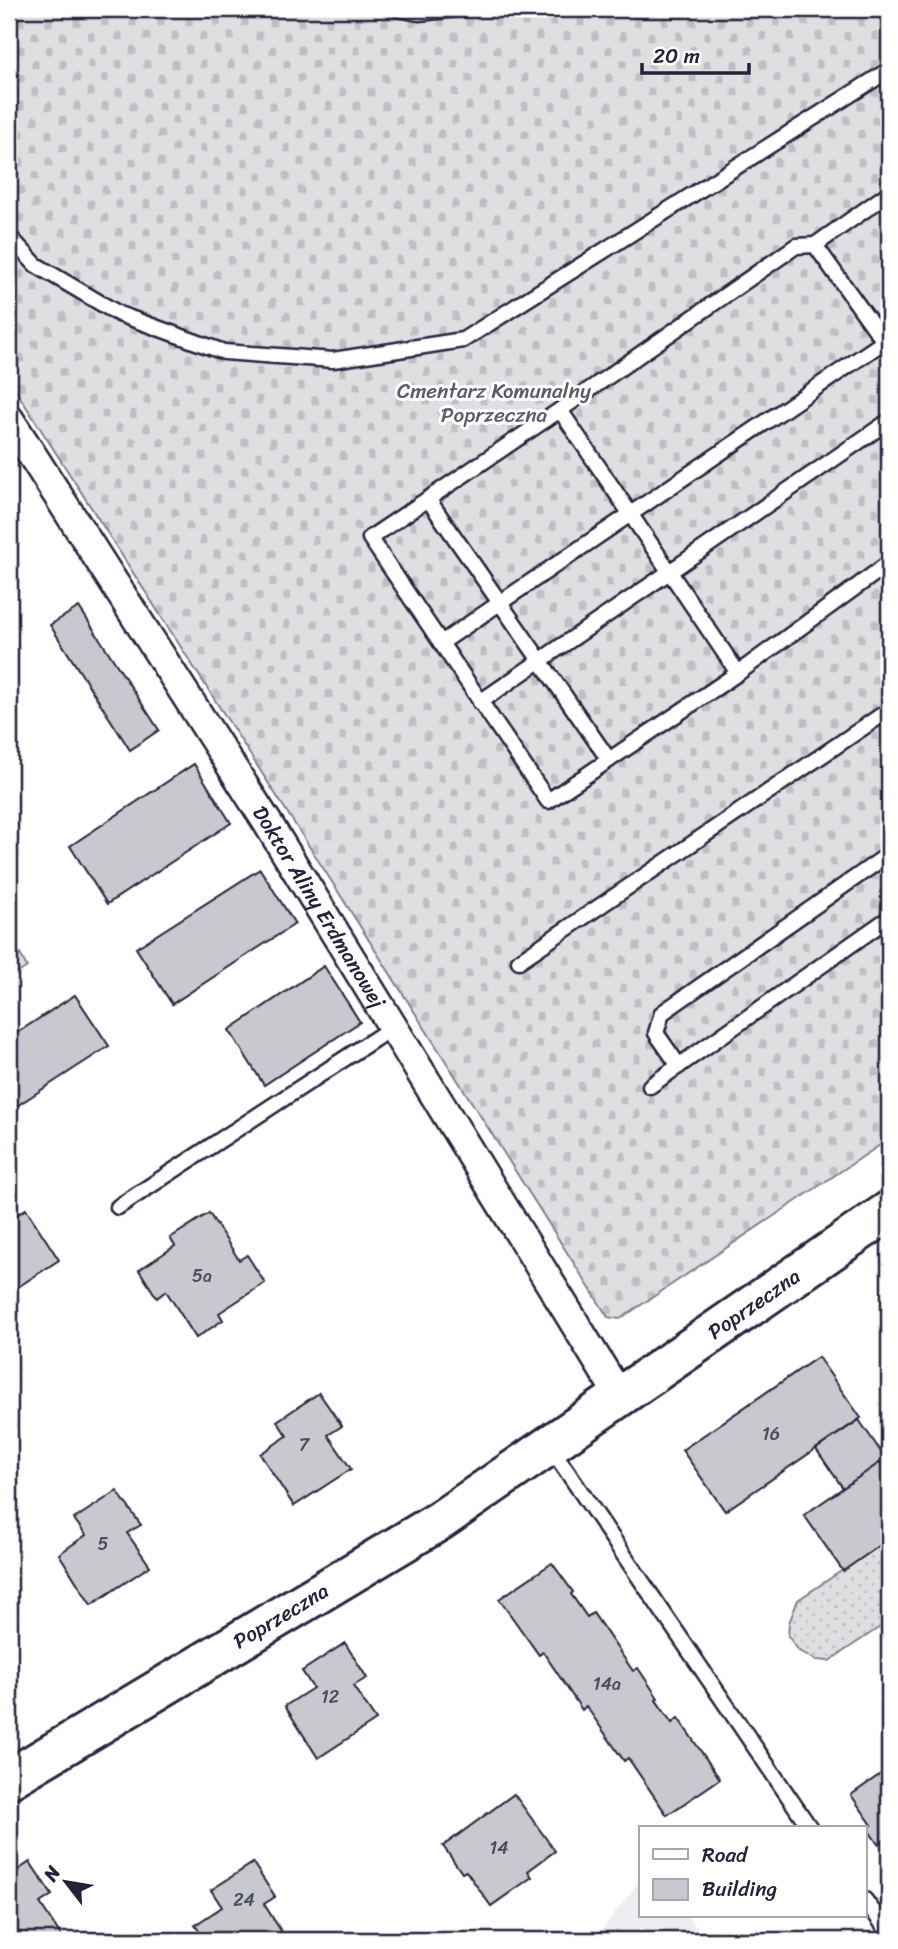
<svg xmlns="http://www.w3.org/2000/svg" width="898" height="1949" font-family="Sriracha,sans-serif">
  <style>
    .built { fill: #eeeef1 }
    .grass { fill: url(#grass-dots); stroke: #80808e; stroke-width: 2 }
    .cemetery { fill: url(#cemetery-stones); stroke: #80808e; stroke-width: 2 }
    .park { fill: #dfdfe2; stroke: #80808e; stroke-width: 2 }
    .building { fill: #c8c8cf; stroke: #22223b; stroke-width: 2 }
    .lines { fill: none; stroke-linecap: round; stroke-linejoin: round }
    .lane-casing { stroke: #22223b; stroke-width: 19 }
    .street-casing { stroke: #22223b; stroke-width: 33 }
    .secondary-casing { stroke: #22223b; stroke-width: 44 }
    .lane { stroke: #fff; stroke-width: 14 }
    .street { stroke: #fff; stroke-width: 28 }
    .secondary { stroke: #fff; stroke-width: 38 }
    .labels { text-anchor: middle; stroke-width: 6; stroke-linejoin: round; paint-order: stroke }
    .number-label { font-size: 18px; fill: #4c4c60 }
    .park-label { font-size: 21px; fill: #5b5b6d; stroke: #fff }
    .street-label { font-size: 21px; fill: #22223b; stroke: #fff }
  </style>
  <defs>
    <pattern id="grass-dots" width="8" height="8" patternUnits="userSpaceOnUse" patternTransform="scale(1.75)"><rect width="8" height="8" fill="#dfdfe2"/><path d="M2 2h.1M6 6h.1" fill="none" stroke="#bfbfc3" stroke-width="1.8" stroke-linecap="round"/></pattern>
    <pattern id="cemetery-stones" width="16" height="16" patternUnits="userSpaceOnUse" patternTransform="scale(1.75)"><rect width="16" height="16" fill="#dfdfe2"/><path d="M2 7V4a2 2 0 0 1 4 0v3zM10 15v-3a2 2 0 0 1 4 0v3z" fill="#bfbfc3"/></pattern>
  </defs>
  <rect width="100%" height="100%" fill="#fff"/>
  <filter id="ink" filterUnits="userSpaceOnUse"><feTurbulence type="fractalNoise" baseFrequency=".0143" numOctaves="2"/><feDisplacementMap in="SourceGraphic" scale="14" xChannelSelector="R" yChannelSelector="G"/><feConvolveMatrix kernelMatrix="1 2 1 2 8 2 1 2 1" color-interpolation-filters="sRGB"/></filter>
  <g filter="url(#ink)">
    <!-- built -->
    <path class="built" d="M641,1879V1916H688L706,1940H594Z"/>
    <!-- grass -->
    <path class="grass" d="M889,1539V1621L829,1661L816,1660L799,1651L788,1636L789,1623L798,1600Z"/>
    <!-- cemetery -->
    <path class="cemetery" d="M9,9H889V1139L620,1319L608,1317L325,871L9,380Z"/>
    <!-- park -->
    <path class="park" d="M9,934L27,967L9,979Z"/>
    <!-- building -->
    <g class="building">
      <path d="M79,607L159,730L130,750L50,625Z"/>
      <path d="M194,764L231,823L107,904L70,846Z"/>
      <path d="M260,869L295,924L172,1004L136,948Z"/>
      <path d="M324,966L360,1022L264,1085L229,1030Z"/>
      <path d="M75,995L109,1046L9,1111V1038Z"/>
      <path d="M26,1209L59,1260L9,1293V1220Z"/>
      <path d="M209,1213L239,1260L247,1255L265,1283L219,1313L223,1320L196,1338L166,1291L157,1298L139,1270L175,1246L170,1238Z"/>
      <path d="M818,1357L861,1418L725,1511L682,1450Z"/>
      <path d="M319,1393L342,1426L328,1435L351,1469L294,1506L260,1454L287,1436L277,1421Z"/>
      <path d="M859,1420L886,1459L843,1488L816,1449Z"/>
      <path d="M888,1457L889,1539L843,1571L804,1515Z"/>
      <path d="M9,1471L18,1484L9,1490Z"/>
      <path d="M117,1491L141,1525L127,1533L150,1566L91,1605L59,1554L86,1535L74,1519Z"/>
      <path d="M552,1563L573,1592L571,1594L587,1617L593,1613L633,1671L638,1668L658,1698L656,1700L672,1723L678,1718L720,1779L667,1815L628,1758L624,1761L586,1706L582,1710L543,1652L539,1655L499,1599Z"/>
      <path d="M345,1643L367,1678L353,1686L376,1720L318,1758L285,1706L313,1688L302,1671Z"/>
      <path d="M889,1768V1841L887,1838L878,1844L867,1828L872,1825L851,1795Z"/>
      <path d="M514,1794L555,1851L528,1871L532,1877L491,1906L466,1871L462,1873L443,1846Z"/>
      <path d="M30,1862L52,1895L40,1903L62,1937L56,1940H9V1876Z"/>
      <path d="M253,1863L275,1897L264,1904L285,1937L281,1940H205L195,1925L222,1907L211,1890Z"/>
    </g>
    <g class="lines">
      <!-- lane casing -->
      <g class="lane-casing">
        <g id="lane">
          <path d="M398,9L419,13L458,9"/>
          <path d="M889,193L815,245L796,246L560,410L370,538L548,801L738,673L889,563"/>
          <path d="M9,236L36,265L119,314L224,352L333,360L463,340L889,70"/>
          <path d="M815,245L888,347"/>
          <path d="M560,410L738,673"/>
          <path d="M428,499L609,760"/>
          <path d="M441,643L889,338"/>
          <path d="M480,702L889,421"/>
          <path d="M519,961L889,710"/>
          <path d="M679,1066L656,1033L662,1013L889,854"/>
          <path d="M650,1086L889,918"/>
          <path d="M118,1207L393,1027"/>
          <path d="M551,1448L810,1828"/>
          <path d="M865,1900L889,1933"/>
        </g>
      </g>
      <!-- street casing -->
      <g class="street-casing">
        <g id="street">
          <path id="s1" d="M9,419L267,822L620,1397"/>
        </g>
      </g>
      <!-- secondary casing -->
      <g class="secondary-casing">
        <g id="secondary">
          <path id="s2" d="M9,1779L441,1520L889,1211"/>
        </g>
      </g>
      <!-- lane -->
      <use href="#lane" class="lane"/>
      <!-- street -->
      <use href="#street" class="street"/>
      <!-- secondary -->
      <use href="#secondary" class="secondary"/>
    </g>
  </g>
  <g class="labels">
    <!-- number labels -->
    <g class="number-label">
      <text x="202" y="1282">5a</text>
      <text x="771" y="1440">16</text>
      <text x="304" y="1451">7</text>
      <text x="103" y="1550">5</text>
      <text x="607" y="1690">14a</text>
      <text x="330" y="1703">12</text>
      <text x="499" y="1854">14</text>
      <text x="244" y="1906">24</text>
    </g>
    <!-- park labels -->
    <g class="park-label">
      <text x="494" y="398">Cmentarz Komunalny<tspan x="494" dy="24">Poprzeczna</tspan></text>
    </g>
    <!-- street labels -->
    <g class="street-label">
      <text dy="7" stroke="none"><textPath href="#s1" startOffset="578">Doktor Aliny Erdmanowej</textPath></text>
      <text dy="7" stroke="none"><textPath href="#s2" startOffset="884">Poprzeczna</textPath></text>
      <text dy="7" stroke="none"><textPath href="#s2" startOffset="317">Poprzeczna</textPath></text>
    </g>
  </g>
  <!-- margin -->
  <rect width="898" height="1949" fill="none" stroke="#fff" stroke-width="35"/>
  <rect x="18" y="18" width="863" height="1914" fill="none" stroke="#22223b" stroke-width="2.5" filter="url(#ink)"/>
  <!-- legend -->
  <rect x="639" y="1826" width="228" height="91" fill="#ffffff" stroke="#a7a7b1" stroke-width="2"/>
  <rect x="653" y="1849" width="35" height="10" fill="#ffffff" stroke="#a7a7b1" stroke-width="2"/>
  <text x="702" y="1862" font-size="21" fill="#22223b">Road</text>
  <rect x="653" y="1879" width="35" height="21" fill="#c8c8cf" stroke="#a7a7b1" stroke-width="2"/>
  <text x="702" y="1896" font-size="21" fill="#22223b">Building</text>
  <!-- north arrow -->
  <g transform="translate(66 1882) rotate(301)" stroke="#ffffff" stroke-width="5" paint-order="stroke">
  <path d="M0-5L12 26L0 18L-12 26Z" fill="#22223b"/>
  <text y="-10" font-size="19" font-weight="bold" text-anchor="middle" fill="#22223b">N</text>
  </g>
  <!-- scale -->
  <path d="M642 63v10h107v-10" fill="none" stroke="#22223b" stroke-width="3.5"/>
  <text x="653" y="63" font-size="21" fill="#22223b" stroke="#ffffff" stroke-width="5" paint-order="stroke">20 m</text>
</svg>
